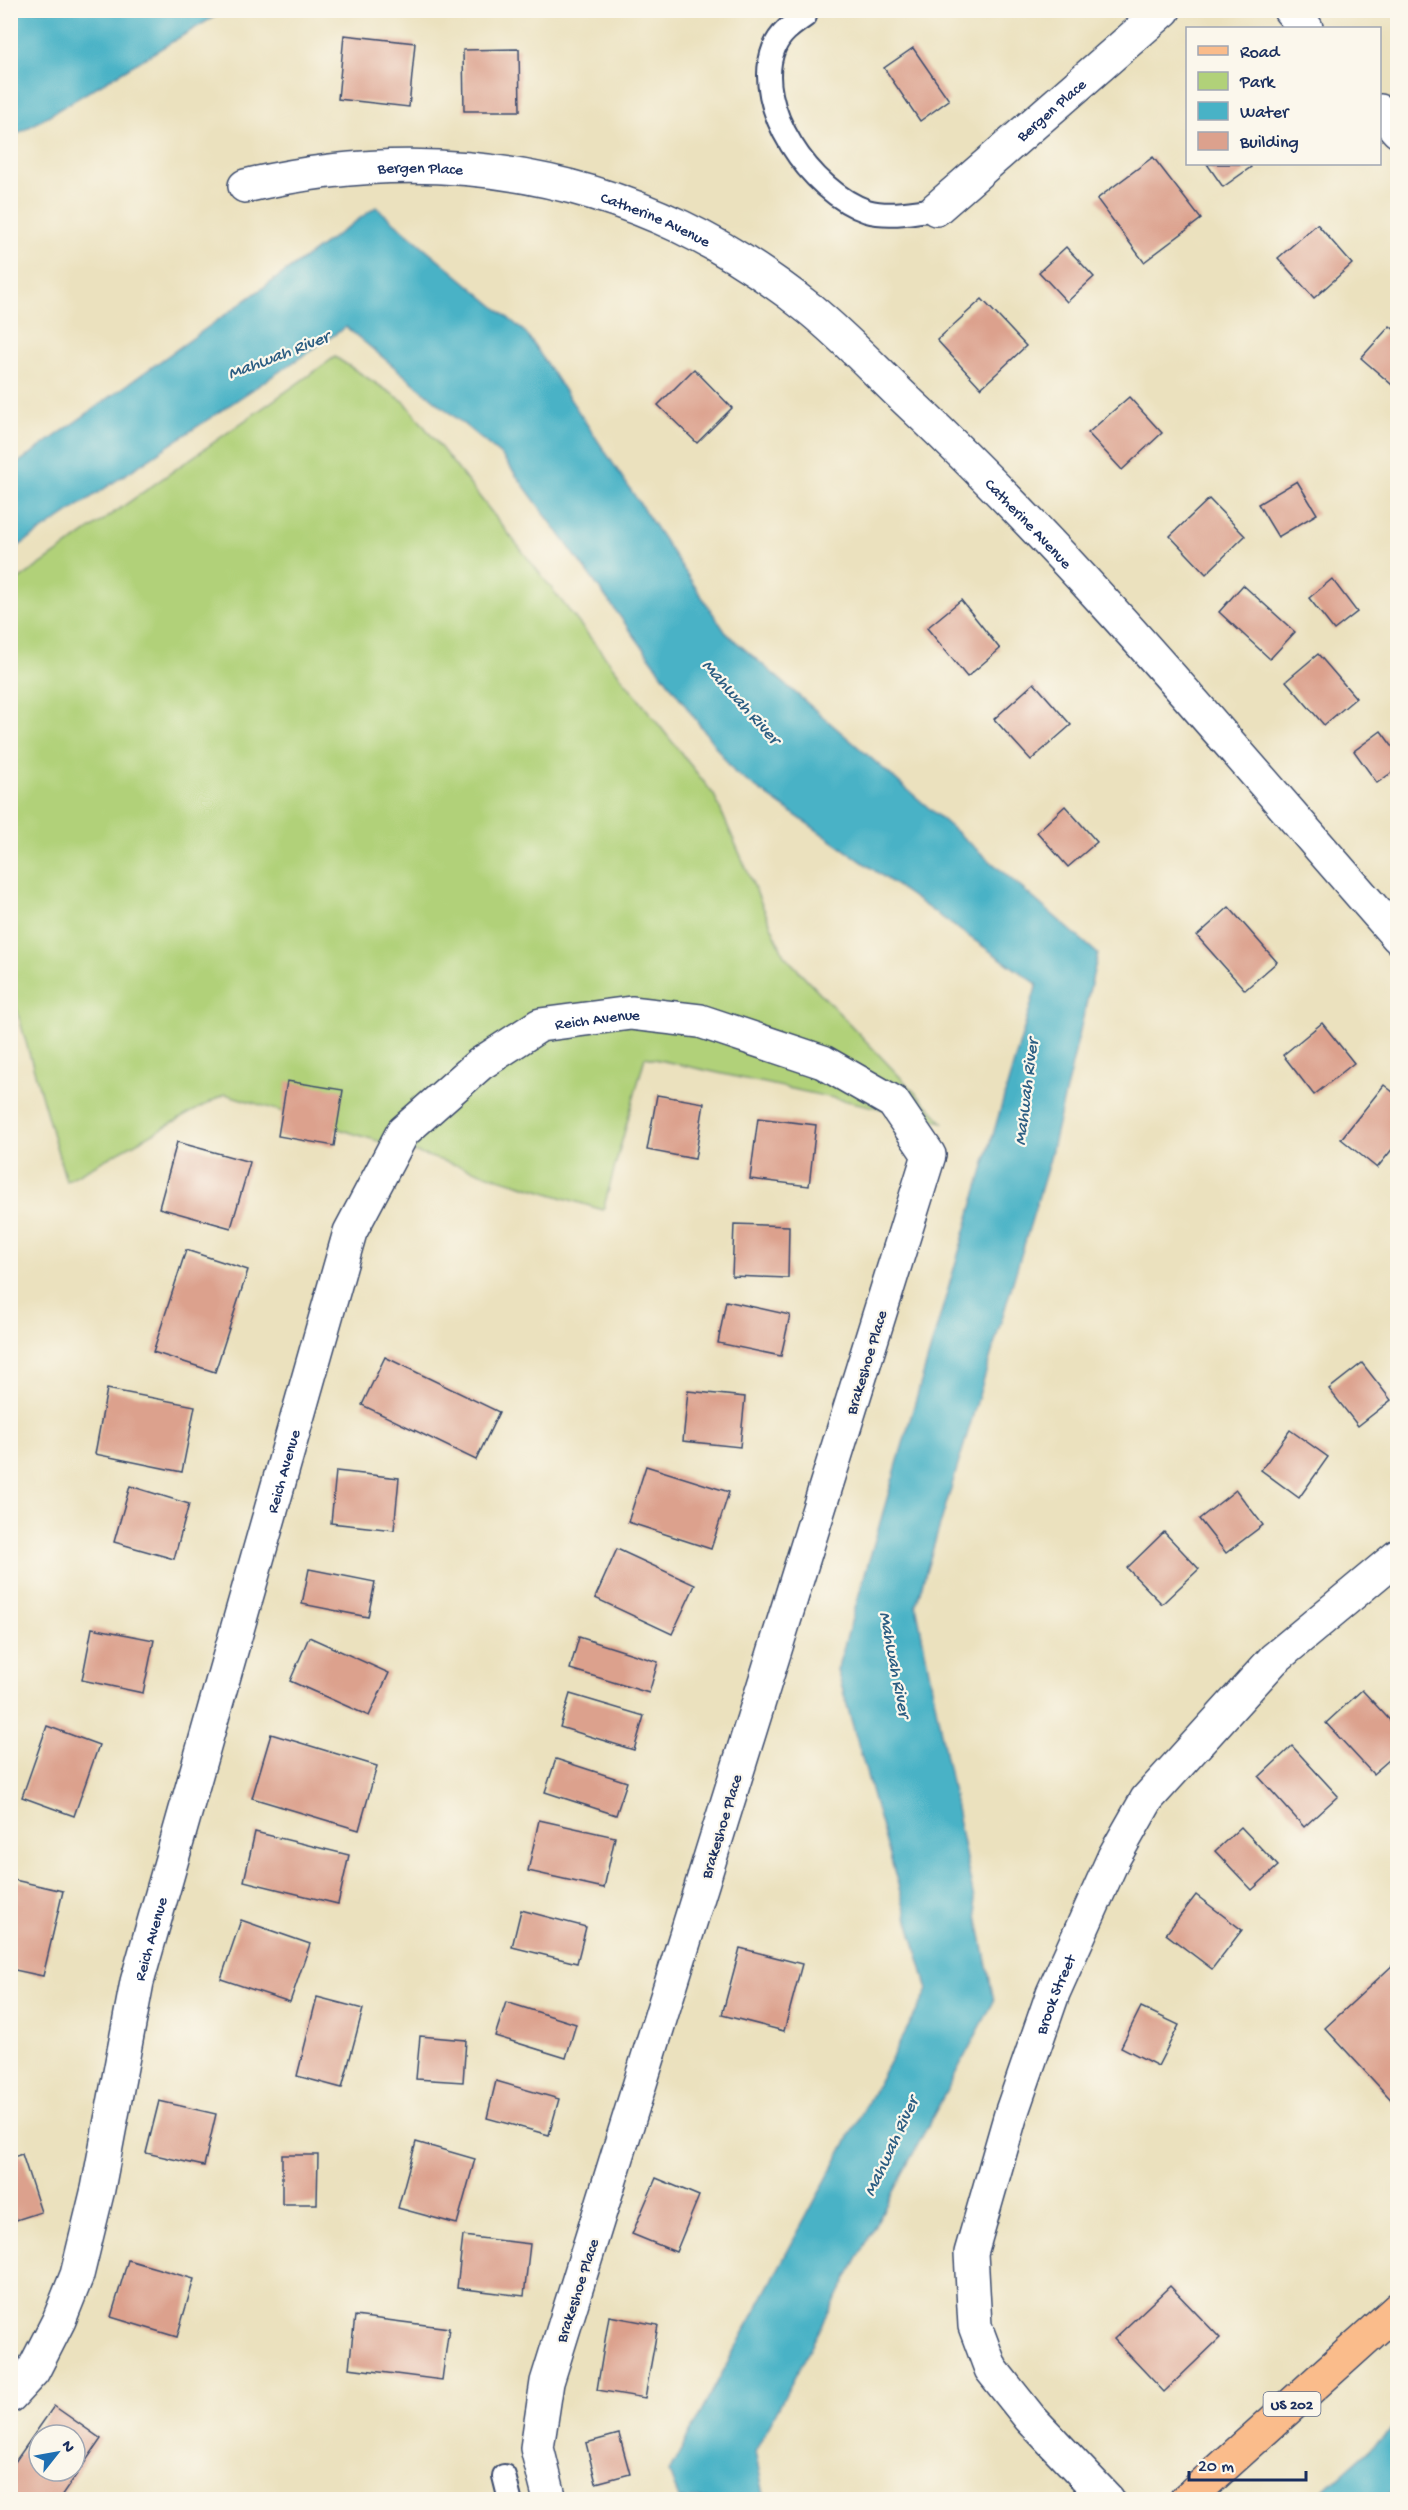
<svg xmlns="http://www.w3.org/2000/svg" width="1408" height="2510" font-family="'Gochi Hand',sans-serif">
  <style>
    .green { fill: #b1d179; stroke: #66806c; stroke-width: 1.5 }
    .water { fill: #48b2c6; stroke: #327092; stroke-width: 1.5 }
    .building { fill: #dca18d; fill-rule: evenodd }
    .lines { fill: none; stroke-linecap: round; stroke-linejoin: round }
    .service-casing { stroke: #3a4a6c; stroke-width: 26 }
    .minor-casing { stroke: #3a4a6c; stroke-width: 36 }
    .primary-casing { stroke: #3a4a6c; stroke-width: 36 }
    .service { stroke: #fff; stroke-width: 22 }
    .minor { stroke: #fff; stroke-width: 33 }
    .primary { stroke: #fabc8b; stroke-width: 33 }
    .labels { text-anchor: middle; stroke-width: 4.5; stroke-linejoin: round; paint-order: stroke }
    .shield { fill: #fbf7ec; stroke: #5e6b89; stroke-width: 1.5 }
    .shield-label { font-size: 15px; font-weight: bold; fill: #1b2f5e }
    .street-label { font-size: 16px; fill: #1b2f5e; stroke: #fbf7ec }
    .water-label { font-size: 18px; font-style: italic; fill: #2b5d82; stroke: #fbf7ec }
  </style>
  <rect width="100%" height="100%" fill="#fbf7ec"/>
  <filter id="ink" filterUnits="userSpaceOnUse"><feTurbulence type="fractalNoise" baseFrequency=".0167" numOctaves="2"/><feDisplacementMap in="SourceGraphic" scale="12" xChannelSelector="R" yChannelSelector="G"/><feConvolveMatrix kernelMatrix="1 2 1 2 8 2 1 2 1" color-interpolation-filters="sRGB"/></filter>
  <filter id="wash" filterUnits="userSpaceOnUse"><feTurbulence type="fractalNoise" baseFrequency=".008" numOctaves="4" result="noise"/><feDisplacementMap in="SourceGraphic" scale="24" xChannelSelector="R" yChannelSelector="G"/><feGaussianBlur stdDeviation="1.35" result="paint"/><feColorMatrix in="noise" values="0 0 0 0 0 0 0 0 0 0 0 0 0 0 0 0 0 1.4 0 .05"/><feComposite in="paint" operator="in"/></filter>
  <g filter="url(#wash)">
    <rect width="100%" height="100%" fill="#ebe1be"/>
    <!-- green -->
    <path class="green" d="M335,357L405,402L714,795L784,955L943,1122L645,1057L603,1210L225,1094L66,1181L11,990L10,586Z"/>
    <!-- water -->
    <g class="water">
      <path d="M10,11L11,10L224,11L11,138Z"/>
      <path d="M376,207L526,333L726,633L1098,954L1049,1162L916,1605L994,2001L755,2452L765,2499H679L669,2472L928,1990L837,1670L1037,984L735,773L502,456L346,327L11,551V468Z"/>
      <path d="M1397,2425V2487L1383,2499H1314Z"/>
    </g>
    <g id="blocks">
      <!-- building -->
      <g class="building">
        <path d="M344,35L415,43L409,107L338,99Z"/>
        <path d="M913,48L949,100L920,121L884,68Z"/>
        <path d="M519,49L520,111H464L463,50Z"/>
        <path d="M1153,157L1201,219L1144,262L1097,199Z"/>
        <path d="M1207,164H1249L1251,167L1223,187Z"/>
        <path d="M1317,224L1352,264L1314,298L1278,258Z"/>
        <path d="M1066,247L1094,277L1067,302L1039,272Z"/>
        <path d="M982,299L1026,346L981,388L937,340Z"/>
        <path d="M1390,326L1398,333V390L1361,358Z"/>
        <path d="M694,369L732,408L697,443L658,405Z"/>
        <path d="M1129,397L1162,433L1122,470L1088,433Z"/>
        <path d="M1297,481L1317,514L1278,537L1258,504Z"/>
        <path d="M1209,499L1245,536L1206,574L1170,536Z"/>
        <path d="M1332,579L1357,612L1334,630L1309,598Z"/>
        <path d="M1243,585L1295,632L1270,659L1219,612Z"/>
        <path d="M961,600L1000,649L967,677L927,628Z"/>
        <path d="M1318,654L1356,698L1324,725L1286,681Z"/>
        <path d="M1034,683L1071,725L1031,760L994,719Z"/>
        <path d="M1381,731L1398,754V768L1377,783L1354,751Z"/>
        <path d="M1065,806L1097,842L1068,867L1037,832Z"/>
        <path d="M1229,907L1277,962L1245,990L1197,936Z"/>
        <path d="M1322,1023L1354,1063L1314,1095L1283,1055Z"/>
        <path d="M287,1081L343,1090L334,1146L278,1136Z"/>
        <path d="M1384,1085L1398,1096V1142L1377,1168L1341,1139Z"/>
        <path d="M657,1095L704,1103L695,1159L647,1150Z"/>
        <path d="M758,1118L816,1125L809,1186L750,1179Z"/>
        <path d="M177,1142L250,1162L231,1228L159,1208Z"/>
        <path d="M734,1224L789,1226L788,1278L732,1276Z"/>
        <path d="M186,1250L248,1270L215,1372L153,1352Z"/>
        <path d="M726,1301L790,1315L781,1356L718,1343Z"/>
        <path d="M385,1357L499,1412L476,1460L362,1405Z"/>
        <path d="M1362,1363L1391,1400L1358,1426L1329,1389Z"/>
        <path d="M107,1389L195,1406L182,1472L95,1454Z"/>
        <path d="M688,1391L745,1397L740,1447L683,1441Z"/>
        <path d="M1290,1430L1328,1457L1299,1498L1261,1470Z"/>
        <path d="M646,1466L729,1492L711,1549L628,1522Z"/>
        <path d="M336,1471L399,1478L394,1530L331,1523Z"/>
        <path d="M130,1486L189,1504L174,1559L114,1542Z"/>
        <path d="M1236,1490L1263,1525L1226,1553L1199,1519Z"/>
        <path d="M1164,1532L1199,1569L1162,1604L1127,1568Z"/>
        <path d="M617,1549L695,1585L672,1634L595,1598Z"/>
        <path d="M309,1569L375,1582L368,1617L302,1604Z"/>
        <path d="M92,1628L154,1640L143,1693L82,1680Z"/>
        <path d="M309,1637L389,1673L369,1716L290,1681Z"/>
        <path d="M579,1637L658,1662L649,1693L570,1669Z"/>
        <path d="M1362,1690L1398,1729V1752L1373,1774L1326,1723Z"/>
        <path d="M570,1694L644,1716L634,1750L560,1727Z"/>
        <path d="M47,1726L99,1745L74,1816L22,1797Z"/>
        <path d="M271,1734L377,1766L359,1830L252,1798Z"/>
        <path d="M1292,1746L1338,1796L1304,1827L1259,1777Z"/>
        <path d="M556,1759L627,1782L616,1815L545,1792Z"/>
        <path d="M539,1820L615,1837L604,1888L528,1871Z"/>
        <path d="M1241,1827L1278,1866L1252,1890L1215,1851Z"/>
        <path d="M255,1832L349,1855L338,1904L244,1881Z"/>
        <path d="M10,1879L63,1891L43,1976L10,1969Z"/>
        <path d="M1196,1895L1242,1930L1212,1969L1166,1934Z"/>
        <path d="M521,1910L586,1927L577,1963L512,1947Z"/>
        <path d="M241,1920L310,1944L290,2002L221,1979Z"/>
        <path d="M740,1948L802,1964L784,2031L722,2015Z"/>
        <path d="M1395,1963L1398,1966V2107L1325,2028Z"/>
        <path d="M317,1997L363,2009L342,2088L297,2076Z"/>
        <path d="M506,2002L576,2024L566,2058L495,2036Z"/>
        <path d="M1141,2007L1179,2025L1158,2066L1121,2047Z"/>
        <path d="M420,2036L466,2040L463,2082L416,2079Z"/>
        <path d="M496,2081L559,2099L549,2135L487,2118Z"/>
        <path d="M159,2101L216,2114L204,2166L146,2153Z"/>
        <path d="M416,2142L475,2159L457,2224L398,2208Z"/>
        <path d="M22,2154L41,2212L10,2222V2158Z"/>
        <path d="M282,2155H318L317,2204H282Z"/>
        <path d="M656,2178L699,2196L676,2252L632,2234Z"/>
        <path d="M463,2236L530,2244L524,2296L457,2288Z"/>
        <path d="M128,2260L194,2279L177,2337L111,2317Z"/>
        <path d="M1170,2286L1220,2338L1164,2392L1114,2339Z"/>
        <path d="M355,2316L449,2328L442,2380L349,2368Z"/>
        <path d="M609,2316L658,2325L645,2398L597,2390Z"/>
        <path d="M54,2406L101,2439L59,2500H22L10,2492V2469ZM39,2435H75V2471H39Z"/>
        <path d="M619,2434L630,2474L596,2483L586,2443Z"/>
      </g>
    </g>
  </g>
  <g filter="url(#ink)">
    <use href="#blocks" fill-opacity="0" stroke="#3a4a6c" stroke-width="1.5"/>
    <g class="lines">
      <!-- service casing -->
      <g class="service-casing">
        <g id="service">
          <path d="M805,16C792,25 780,33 774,48C751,106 812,193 867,211C888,217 914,212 936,209"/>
          <path d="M504,2476L510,2500"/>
        </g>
      </g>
      <!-- minor casing -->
      <g class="minor-casing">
        <g id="minor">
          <path d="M1290,10L1306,28"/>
          <path d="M1380,111L1398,131"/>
          <path id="s1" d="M245,186C392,151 543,161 681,227C727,249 771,278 811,310C849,341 882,378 918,411C1090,574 1241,759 1398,937"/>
          <path id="s2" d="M936,209L1164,10"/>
          <path id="s3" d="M10,2396L33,2371L59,2320L77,2275L98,2189L137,1982L350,1232L403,1132L480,1064L540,1025L631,1013L700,1021L823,1062L893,1102L929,1155L547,2382L537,2448L550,2500"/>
          <path id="s4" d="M1108,2500L1030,2418L991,2369L975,2326L971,2253L1011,2114L1053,1993L1114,1857L1147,1799L1274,1659L1398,1556"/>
        </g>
      </g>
      <!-- primary casing -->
      <g class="primary-casing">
        <path id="primary" d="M1186,2500L1398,2309"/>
      </g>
      <!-- service -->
      <use href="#service" class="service"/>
      <!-- minor -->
      <use href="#minor" class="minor"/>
      <!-- primary -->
      <use href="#primary" class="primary"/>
    </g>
  </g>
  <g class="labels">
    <!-- shield labels -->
    <rect class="shield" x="1263.5" y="2392" width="57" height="24" rx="4.5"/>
    <g class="shield-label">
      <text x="1292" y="2409">US 202</text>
    </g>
    <!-- street labels -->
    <g class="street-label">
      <text dy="6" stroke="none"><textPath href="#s2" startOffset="152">Bergen Place</textPath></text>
      <text dy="6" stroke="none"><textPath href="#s1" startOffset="177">Bergen Place</textPath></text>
      <text dy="6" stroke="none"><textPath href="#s1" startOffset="420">Catherine Avenue</textPath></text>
      <text dy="6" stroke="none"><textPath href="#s1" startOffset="906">Catherine Avenue</textPath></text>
      <text dy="6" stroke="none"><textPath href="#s3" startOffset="1564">Reich Avenue</textPath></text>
      <text transform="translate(865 1362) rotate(-73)" y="6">Brakeshoe Place</text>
      <text dy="6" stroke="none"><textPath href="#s3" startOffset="970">Reich Avenue</textPath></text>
      <text transform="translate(720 1826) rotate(-73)" y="6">Brakeshoe Place</text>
      <text dy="6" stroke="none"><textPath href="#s3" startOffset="484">Reich Avenue</textPath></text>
      <text dy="6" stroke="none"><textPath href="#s4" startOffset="567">Brook Street</textPath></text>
      <text transform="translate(576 2290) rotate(-72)" y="6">Brakeshoe Place</text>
    </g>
    <!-- water labels -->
    <g class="water-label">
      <text transform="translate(278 354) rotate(-21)" y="6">Mahwah River</text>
      <text transform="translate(742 701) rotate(48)" y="6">Mahwah River</text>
      <text transform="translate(1025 1092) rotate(-83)" y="6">Mahwah River</text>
      <text transform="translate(896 1664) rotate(79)" y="6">Mahwah River</text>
      <text transform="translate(890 2146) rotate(-65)" y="6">Mahwah River</text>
    </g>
  </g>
  <!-- margin -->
  <rect width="1408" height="2510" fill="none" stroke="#fbf7ec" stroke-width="36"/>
  <!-- legend -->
  <rect x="1186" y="27" width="195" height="138" fill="#fbf7ec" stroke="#a1a7b3" stroke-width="1.5"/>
  <rect x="1198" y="46" width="30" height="9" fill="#fabc8b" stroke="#a1a7b3" stroke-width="1.5"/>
  <text x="1240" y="57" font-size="18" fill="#1b2f5e">Road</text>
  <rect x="1198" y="72" width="30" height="18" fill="#b1d179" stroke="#a1a7b3" stroke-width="1.5"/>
  <text x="1240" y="87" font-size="18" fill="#1b2f5e">Park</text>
  <rect x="1198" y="102" width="30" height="18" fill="#48b2c6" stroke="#a1a7b3" stroke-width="1.5"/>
  <text x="1240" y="117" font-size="18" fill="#1b2f5e">Water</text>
  <rect x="1198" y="132" width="30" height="18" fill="#dca18d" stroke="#a1a7b3" stroke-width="1.5"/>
  <text x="1240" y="147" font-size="18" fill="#1b2f5e">Building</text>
  <!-- north arrow -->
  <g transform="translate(57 2453) rotate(59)"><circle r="28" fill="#fbf7ec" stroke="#a1a7b3" stroke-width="1.5"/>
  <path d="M0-4.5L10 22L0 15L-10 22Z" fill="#1f6fb2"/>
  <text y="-9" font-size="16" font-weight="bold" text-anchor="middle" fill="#1b2f5e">N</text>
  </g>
  <!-- scale -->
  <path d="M1189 2471v9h117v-9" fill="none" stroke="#1b2f5e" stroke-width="3"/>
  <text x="1198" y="2471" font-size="18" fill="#1b2f5e" stroke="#fbf7ec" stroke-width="4.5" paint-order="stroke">20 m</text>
</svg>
